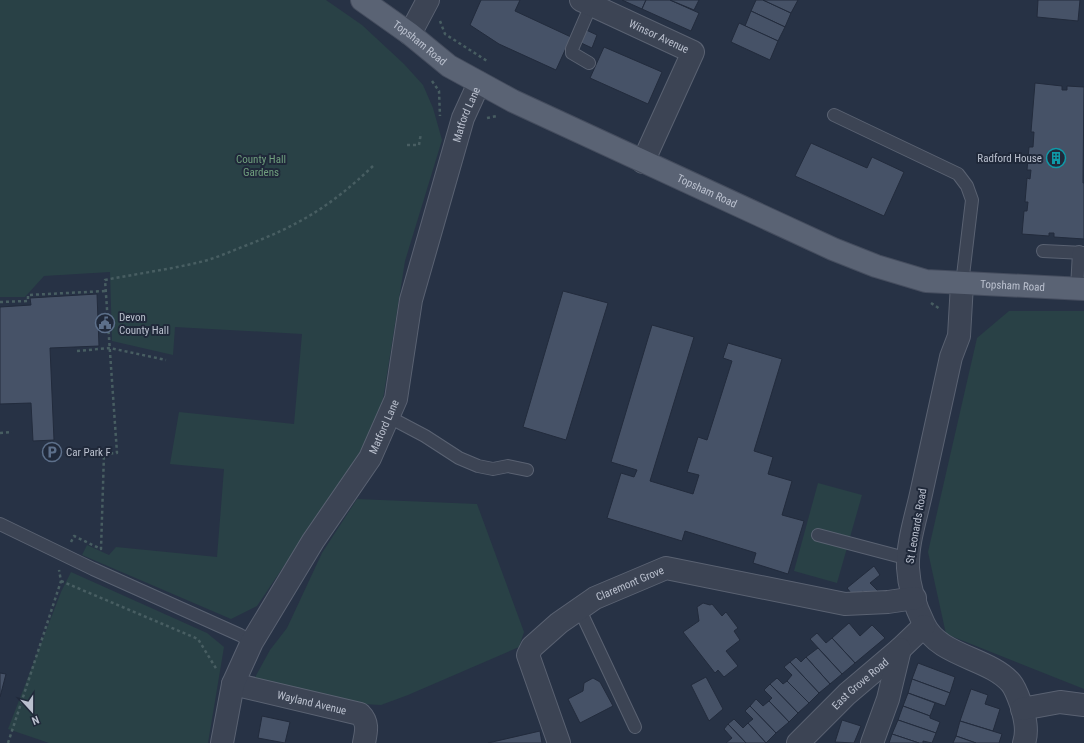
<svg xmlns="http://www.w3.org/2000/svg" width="1084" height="743" font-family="'Roboto Condensed',sans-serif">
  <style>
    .green { fill: #294146 }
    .building { fill: #465267; stroke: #222b3c }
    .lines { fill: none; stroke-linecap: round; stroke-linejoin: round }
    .lane-casing { stroke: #5a6272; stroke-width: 14 }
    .street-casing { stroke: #5a6272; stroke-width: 24 }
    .primary-casing { stroke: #454d5e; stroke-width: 24 }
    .path { stroke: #485e62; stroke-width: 2.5; stroke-dasharray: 3 3; stroke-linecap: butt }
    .lane { stroke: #3c4454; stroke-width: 12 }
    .street { stroke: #3c4454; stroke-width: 22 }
    .primary { stroke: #5a6374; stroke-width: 22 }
    .labels { text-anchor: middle; stroke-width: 4; stroke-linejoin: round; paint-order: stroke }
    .street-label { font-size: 11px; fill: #bac0ce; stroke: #20293a }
    .poi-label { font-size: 11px; fill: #bac0ce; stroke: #20293a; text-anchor: start }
    .park-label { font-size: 11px; fill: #709f7e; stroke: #20293a }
  </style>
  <rect width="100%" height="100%" fill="#273245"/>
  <!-- green -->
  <g class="green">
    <path d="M0,0H326L362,25L404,64L423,85L433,108L442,140L405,261L381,412L370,438L257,606L231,619L82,555L87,545L109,555L116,547L217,557L224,469L170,464L179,412L294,424L302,334L175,327L173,355L112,341L110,272L44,276L25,297H0Z"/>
    <path d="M1009,311H1084V689L946,634L928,552L977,338Z"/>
    <path d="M818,483L862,495L837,583L794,571Z"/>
    <path d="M357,499L477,504L524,632L519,647L408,695L381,705L363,704L253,681L270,650L287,628L322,553Z"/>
    <path d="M71,572L207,633L224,647L208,743H49L8,729L61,592Z"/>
  </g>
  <!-- building -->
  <g class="building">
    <path d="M481,0H520L515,11L571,37L556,70L499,44L470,25Z"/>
    <path d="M622,0H646L642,9Z"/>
    <path d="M646,0H670L699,13L691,31L642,9Z"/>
    <path d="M670,0H699L694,10Z"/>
    <path d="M756,0H763L791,13L785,27L751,11Z"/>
    <path d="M763,0H798L791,13Z"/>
    <path d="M1038,0H1080L1078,21L1037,17Z"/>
    <path d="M751,11L785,27L778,41L745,26Z"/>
    <path d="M739,23L778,41L770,60L731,42Z"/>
    <path d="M584,29L597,35L592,48L579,42Z"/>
    <path d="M604,47L662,72L648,104L590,78Z"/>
    <path d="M1035,83L1062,86V90H1067V86L1084,87L1083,183H1084V239L1054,237V233H1049V236L1022,234L1024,211H1027L1028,202H1025L1027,178L1030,179L1031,170H1027L1029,147H1033L1034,132H1031Z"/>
    <path d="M811,143L867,168L872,157L904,172L884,216L795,176Z"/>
    <path d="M563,291L608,303L566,440L523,427Z"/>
    <path d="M97,294L99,346L50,348L54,440L33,441L31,403L0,404V307L31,305L30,298Z"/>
    <path d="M652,325L694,337L650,481L693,494L699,475L687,472L698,437L707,440L732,361L723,358L728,343L782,359L754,451L773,457L768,474L792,481L782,515L804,521L788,574L753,563L756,553L685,531L682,541L607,518L621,473L634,477L637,470L611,462Z"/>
    <path d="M874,566L880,575L870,583L878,591L869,598L863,591L855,598L847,588Z"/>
    <path d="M703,603L710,605L712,604L722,616L726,612L738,628L734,631L740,640L726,651L738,666L724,677L718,670L715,673L683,632L699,621L697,607Z"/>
    <path d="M849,623L860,636L872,625L885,638L855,663L832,638Z"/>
    <path d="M817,633L826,643L832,638L855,663L842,674L810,639Z"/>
    <path d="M818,648L842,674L830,684L806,657Z"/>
    <path d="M796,657L801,662L806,657L830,684L819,693L790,662Z"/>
    <path d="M790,662L819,693L809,703L787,681L792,675L784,667Z"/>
    <path d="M918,663L955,677L950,693L912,679Z"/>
    <path d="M0,673L6,674L0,697Z"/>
    <path d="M706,677L723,709L709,721L691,685Z"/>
    <path d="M593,678L600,682L613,706L580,723L568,699L583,691L584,683Z"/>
    <path d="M777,678L783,684L787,681L809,703L798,713L770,684Z"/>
    <path d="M912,679L950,693L945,706L908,693Z"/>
    <path d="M770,684L798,713L789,722L769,701L772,698L764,690Z"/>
    <path d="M971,689L988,695L985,704L1000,709L993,731L960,721Z"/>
    <path d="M908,693L935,703L930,716L903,706Z"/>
    <path d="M756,699L763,706L769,701L789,722L776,733L750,706Z"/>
    <path d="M750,706L776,733L766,743L748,723L753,719L745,711Z"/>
    <path d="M903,706L930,716V718L940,722L936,733L898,720Z"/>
    <path d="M262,716L290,722L285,743L258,738Z"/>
    <path d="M734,719L743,728L748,723L766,743H746L728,724Z"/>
    <path d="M842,720L861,726L854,743L835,742Z"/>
    <path d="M898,720L936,733L932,743L923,741V743H919L892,734Z"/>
    <path d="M960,721L1002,734L999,743H976L956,736Z"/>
    <path d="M728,724L746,743H726L732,738L724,729Z"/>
    <path d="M540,731L542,743H488Z"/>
    <path d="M892,734L919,743H889Z"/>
    <path d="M956,736L976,743H953Z"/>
  </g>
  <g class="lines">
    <!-- lane casing -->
    <g class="lane-casing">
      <g id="lane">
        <path d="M589,63L572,53V49L591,5"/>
        <path d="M834,115L958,174L967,186L972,200L962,284"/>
        <path d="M1043,251L1084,253"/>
        <path d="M1077,288L1079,252"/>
        <path d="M389,417L425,436L459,458L478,466L493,469L508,466L527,470"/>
        <path d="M0,524L93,569L240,635L252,642"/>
        <path d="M818,535L909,559"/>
        <path d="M579,608L635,727"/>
      </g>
    </g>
    <!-- street casing -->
    <g class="street-casing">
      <g id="street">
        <path id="s1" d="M581,0L693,52L643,162"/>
        <path d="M410,34L428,0"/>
        <path d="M962,284L959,336L951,357C941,403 931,448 921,494C916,517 907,544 908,568C909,587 916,608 924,624C938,656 990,658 1011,683C1016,689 1019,699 1022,707C1025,719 1028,731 1024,743"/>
        <path id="s2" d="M233,684L360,714C369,723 366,732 364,743"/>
        <path d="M1022,709L1060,702L1084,705"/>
        <path id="s3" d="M222,743L233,684L252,642L313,541L370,458L396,399L411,300L463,118L479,83"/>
        <path id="s4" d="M559,743L528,655L532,647L559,623L595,598L666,568L845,604L888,602L915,598"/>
        <path id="s5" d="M798,743L847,694L900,649L924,626"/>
        <path d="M872,743L888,699L900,649"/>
      </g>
    </g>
    <!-- primary casing -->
    <g class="primary-casing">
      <g id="primary">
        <path id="s6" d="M362,0L410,34L449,66L513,101L833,249L876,266L926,281L1084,289"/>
      </g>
    </g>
    <!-- path -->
    <g class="path">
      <path d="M440,21L445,34L487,61"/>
      <path d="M432,81L439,91L440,116"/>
      <path d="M487,118L497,116"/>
      <path d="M407,145H419L421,133"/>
      <path d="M0,302L28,301V295L106,291"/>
      <path d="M931,303L940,309"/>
      <path d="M77,351L110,348L166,360"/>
      <path d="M0,433L12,432"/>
      <path d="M71,542L74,536L101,549L104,454L117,453L105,280C135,274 166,270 196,263C211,260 227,253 242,247C298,226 330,207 373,166"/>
      <path d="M61,581L198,639L217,670"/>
      <path d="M8,743L61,581L59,570"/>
    </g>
    <!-- lane -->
    <use href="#lane" class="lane"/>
    <!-- street -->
    <use href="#street" class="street"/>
    <!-- primary -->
    <use href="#primary" class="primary"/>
  </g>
  <!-- icons -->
  <defs>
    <g id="building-ring" transform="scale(1)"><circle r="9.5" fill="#20293a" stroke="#0f9aa8" stroke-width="1.5"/><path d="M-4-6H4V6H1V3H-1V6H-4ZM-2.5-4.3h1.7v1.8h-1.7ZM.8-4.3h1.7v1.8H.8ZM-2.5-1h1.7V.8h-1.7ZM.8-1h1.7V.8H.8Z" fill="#0f9aa8"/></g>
    <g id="civic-ring" transform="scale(1)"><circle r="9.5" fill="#20293a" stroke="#5c6f8a" stroke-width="1.5"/><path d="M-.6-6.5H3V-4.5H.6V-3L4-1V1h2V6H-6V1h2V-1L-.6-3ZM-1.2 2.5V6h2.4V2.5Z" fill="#5c6f8a"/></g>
    <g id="parking-ring" transform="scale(1)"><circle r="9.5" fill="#20293a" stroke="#5c6f8a" stroke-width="1.5"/><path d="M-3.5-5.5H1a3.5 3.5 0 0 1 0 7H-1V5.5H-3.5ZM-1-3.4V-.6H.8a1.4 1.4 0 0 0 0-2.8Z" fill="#5c6f8a"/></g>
  </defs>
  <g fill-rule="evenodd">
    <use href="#building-ring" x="1056" y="158"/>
    <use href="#civic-ring" x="105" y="323"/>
    <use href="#parking-ring" x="52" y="452"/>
  </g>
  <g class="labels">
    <!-- street labels -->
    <g class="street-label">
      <text dy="4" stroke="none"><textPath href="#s1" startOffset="86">Winsor Avenue</textPath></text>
      <text dy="4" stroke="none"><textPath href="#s6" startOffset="72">Topsham Road</textPath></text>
      <text dy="4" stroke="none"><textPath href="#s3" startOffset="683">Matford Lane</textPath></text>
      <text dy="4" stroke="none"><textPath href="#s6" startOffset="396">Topsham Road</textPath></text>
      <text dy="4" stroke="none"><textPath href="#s6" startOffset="720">Topsham Road</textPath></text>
      <text dy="4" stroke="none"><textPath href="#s3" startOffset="359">Matford Lane</textPath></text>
      <text transform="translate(916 526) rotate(-80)" y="4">St Leonards Road</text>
      <text dy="4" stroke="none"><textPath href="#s4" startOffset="220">Claremont Grove</textPath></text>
      <text dy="4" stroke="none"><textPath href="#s5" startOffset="86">East Grove Road</textPath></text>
      <text dy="4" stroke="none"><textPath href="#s2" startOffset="81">Wayland Avenue</textPath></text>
    </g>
    <!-- poi labels -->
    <g class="poi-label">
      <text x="1042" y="162" text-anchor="end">Radford House</text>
      <text x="119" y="321">Devon<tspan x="119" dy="13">County Hall</tspan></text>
      <text x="66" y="456">Car Park F</text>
    </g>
    <!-- park labels -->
    <g class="park-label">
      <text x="261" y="163">County Hall<tspan x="261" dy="13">Gardens</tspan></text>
    </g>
  </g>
  <!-- north arrow -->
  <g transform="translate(32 711) rotate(159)" stroke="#20293a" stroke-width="3" paint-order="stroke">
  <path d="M0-3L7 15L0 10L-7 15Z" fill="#bac0ce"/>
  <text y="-6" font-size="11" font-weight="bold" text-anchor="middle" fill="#bac0ce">N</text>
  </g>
</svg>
